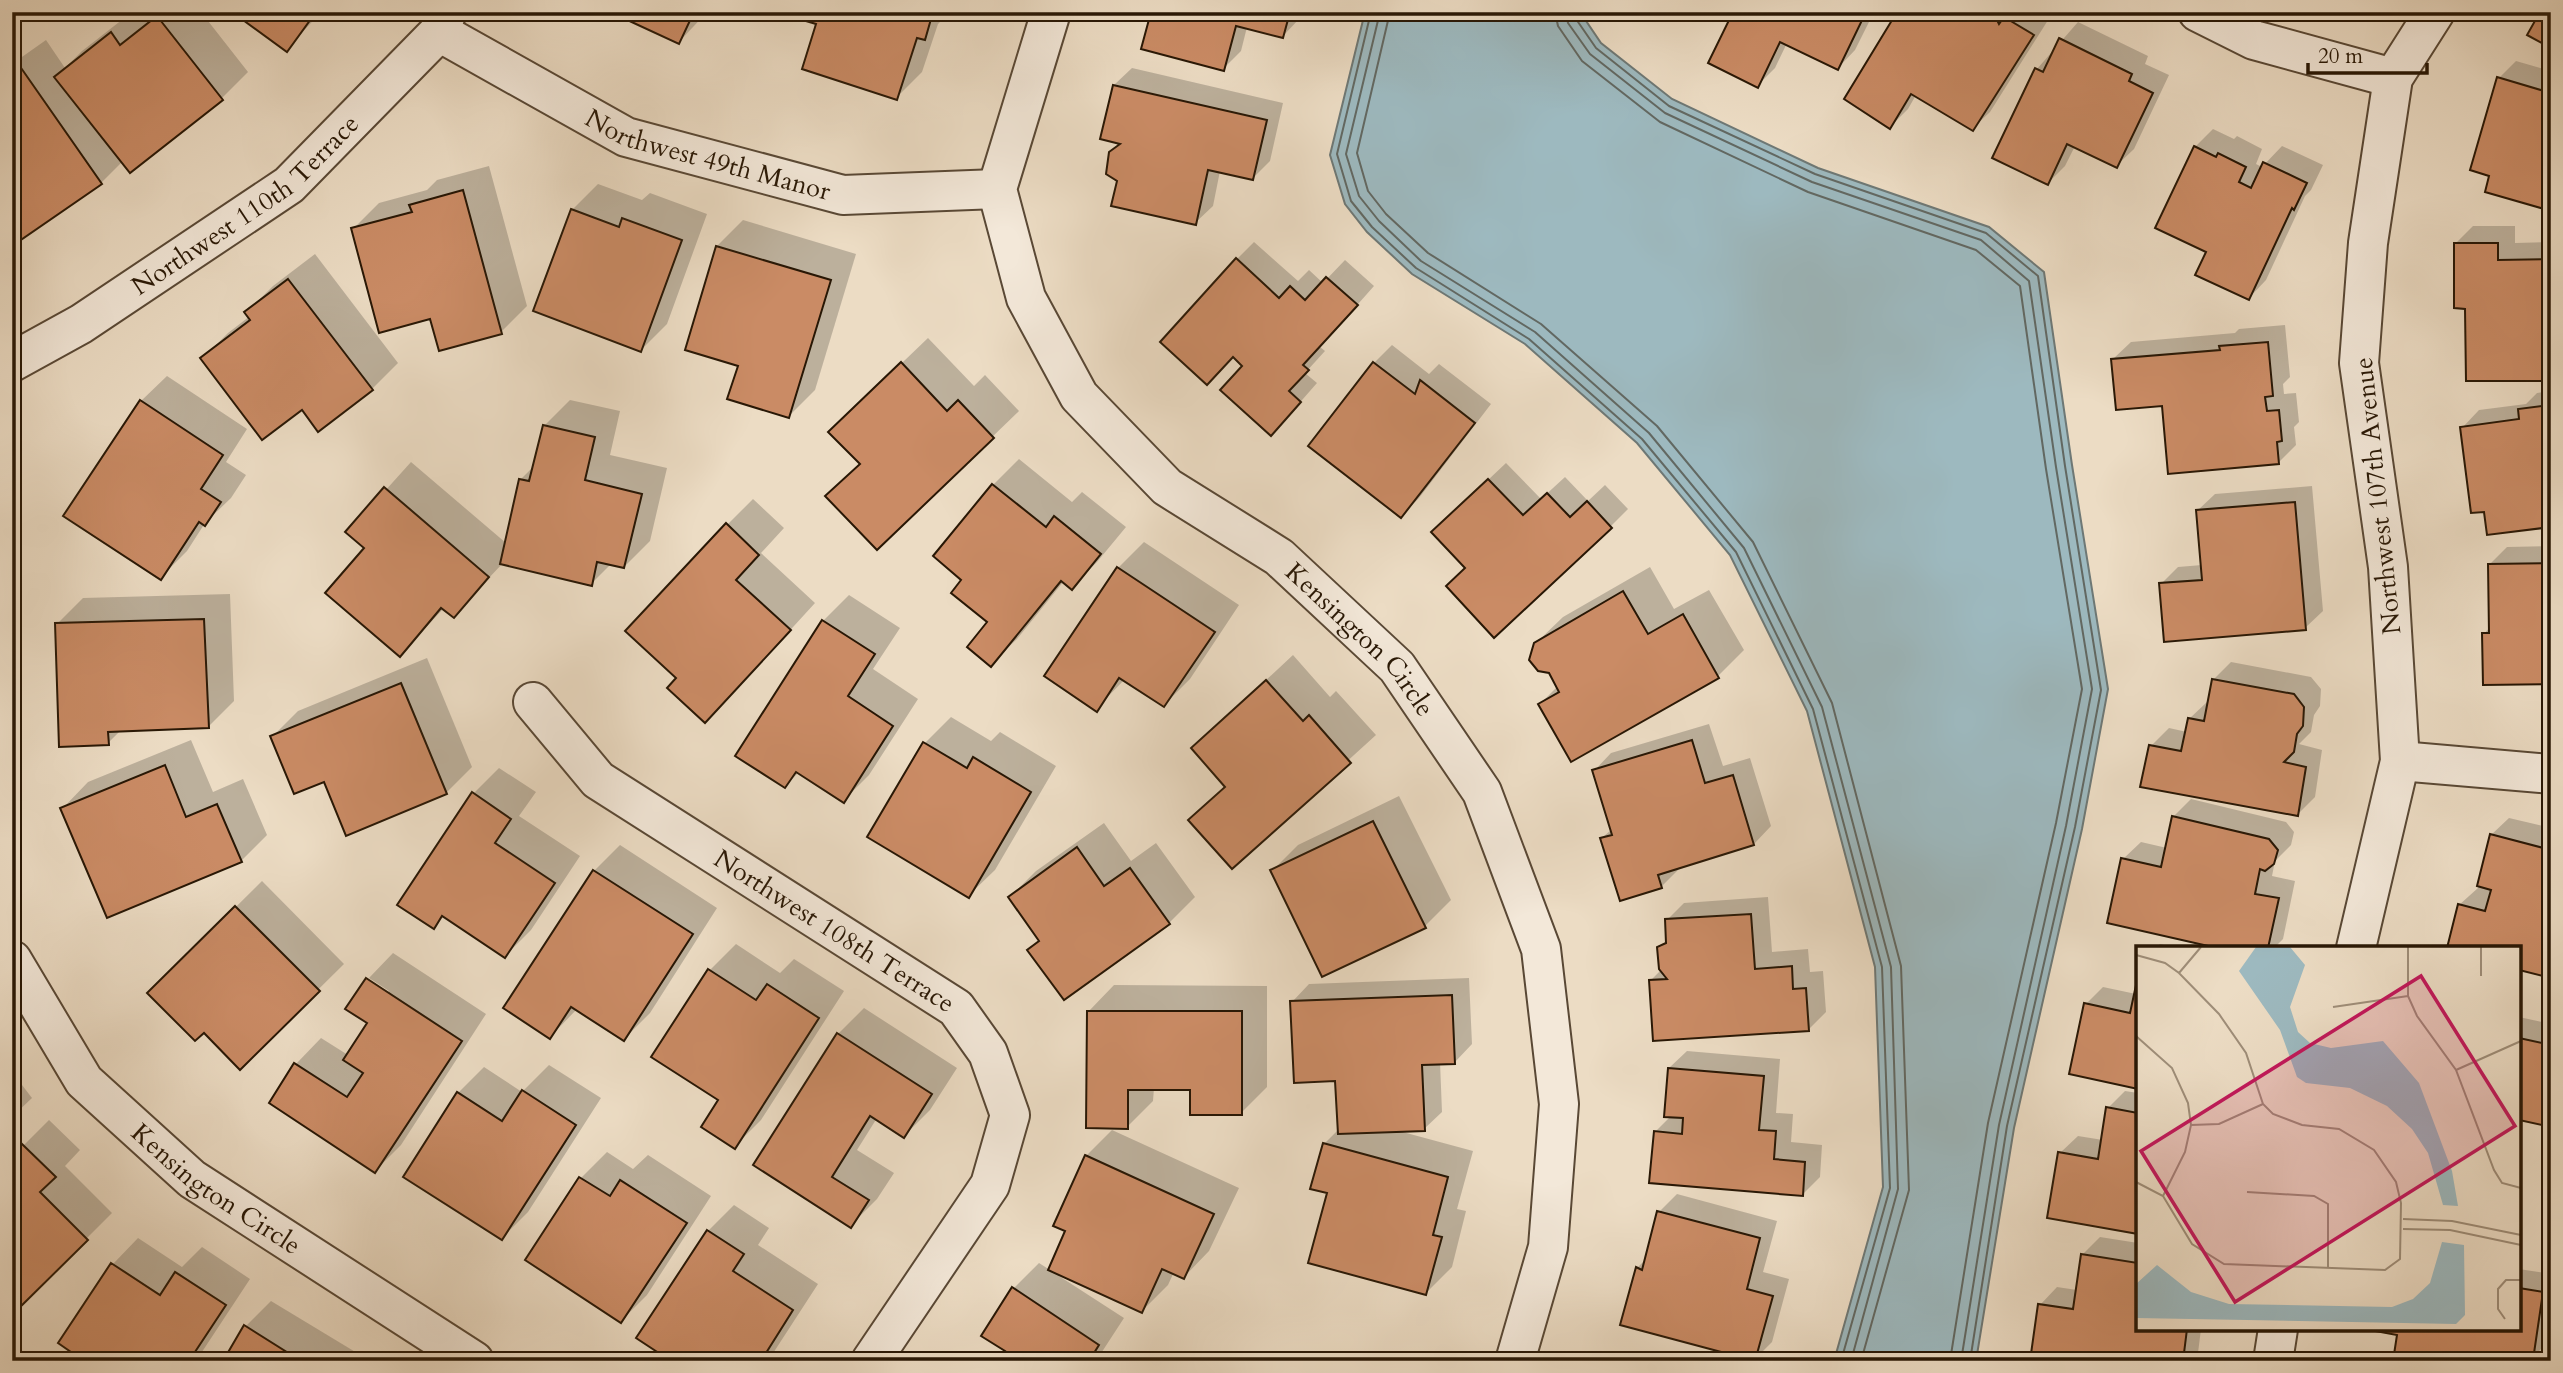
<svg xmlns="http://www.w3.org/2000/svg" width="2563" height="1373" font-family="Cardo,serif">
  <style>
    .water { fill: #9db9bf; stroke: #6e7875; stroke-width: 2 }
    .shadow { fill: #0003 }
    .lines { fill: none; stroke-linecap: round; stroke-linejoin: round }
    .shore { stroke: #626862; stroke-width: 2 }
    .building { fill: #ca8b65; stroke: #281705; stroke-width: 2 }
    .minor-casing { stroke: #594835; stroke-width: 42 }
    .minor { stroke: #f3e8d9; stroke-width: 38 }
    .labels { text-anchor: middle; stroke-width: 5; stroke-linejoin: round; paint-order: stroke }
    .street-label { font-size: 26px; fill: #281705; stroke: #f3e8d9 }
    .inset-road { fill: none; stroke: #9e8d78; stroke-width: 2 }
    .view { fill: #c2185b; fill-opacity: 0.15; stroke: #c2185b; stroke-width: 3.5 }
    .inset-edge { fill: none; stroke: #281705; stroke-width: 3.5 }
  </style>
  <rect width="100%" height="100%" fill="#ecdcc4"/>
  <filter id="stains"><feTurbulence type="fractalNoise" baseFrequency=".00286" numOctaves="4"/><feColorMatrix values="0 0 0 0 .2 0 0 0 0 .09 0 0 0 0 .02 0 0 0 .5 -.17"/></filter>
  <radialGradient id="worn" r=".72"><stop offset=".6" stop-color="#630" stop-opacity="0"/><stop offset="1" stop-color="#630" stop-opacity=".3"/></radialGradient>
  <!-- water -->
  <path class="water" d="M1365,12H1580L1601,43L1672,99L1818,168L1989,227L2044,272L2072,465L2108,689L2082,829L2014,1128L1976,1361H1834L1883,1187L1875,967L1807,711L1730,555L1637,443L1525,344L1412,274L1367,232L1345,204L1330,155Z"/>
  <!-- shadow -->
  <g class="shadow">
    <path d="M132,12H141L147,20L157,12H201L248,72L222,98L130,170L123,161L101,183L12,244V64L46,40L65,68L82,51Z"/>
    <path d="M235,12H321L287,49Z"/>
    <path d="M614,12H707L679,42Z"/>
    <path d="M784,12H950L938,24L922,72L896,98L818,23Z"/>
    <path d="M1152,12H1302L1300,18L1283,36L1247,27L1241,51L1223,69Z"/>
    <path d="M1735,12H1874L1855,50L1838,68L1787,43L1775,68L1758,85Z"/>
    <path d="M1899,12H2042L2050,17L1990,112L1972,129L1916,95L1908,109L1890,127Z"/>
    <path d="M2078,22L2148,56L2145,64L2169,75L2134,149L2116,166L2075,146L2065,166L2048,183L2037,69Z"/>
    <path d="M2516,61L2551,71V210L2491,175L2499,78Z"/>
    <path d="M1132,68L1283,103L1270,161L1253,178L1220,171L1213,206L1195,223L1119,181L1111,153L1121,142L1114,85Z"/>
    <path d="M2213,129L2234,139L2237,136L2262,149L2256,164L2262,167L2282,146L2323,165L2311,190L2305,196L2266,280L2249,298L2209,251L2157,227L2195,147Z"/>
    <path d="M489,166L527,306L501,332L432,317L353,229L379,203L427,190L437,180Z"/>
    <path d="M598,184L642,200L650,193L707,214L667,324L641,350L572,210Z"/>
    <path d="M743,220L856,254L815,390L789,416L740,365L717,246Z"/>
    <path d="M2473,226H2515V243L2551,242V379L2467,307L2455,244Z"/>
    <path d="M1254,242L1298,281L1309,270L1323,283L1345,260L1374,286L1320,347L1325,351L1305,373L1317,383L1288,416L1245,366L1237,259Z"/>
    <path d="M315,254L398,363L372,389L303,408L202,359L228,333L250,316L247,312L273,286Z"/>
    <path d="M2285,325L2290,377L2283,384L2284,394L2296,393L2299,422L2294,427L2296,445L2278,463L2164,404L2113,359L2131,342L2235,333L2239,329Z"/>
    <path d="M928,338L974,386L985,375L1019,411L877,548L861,463L857,406Z"/>
    <path d="M1392,345L1429,374L1439,364L1491,404L1419,498L1401,516L1310,445L1374,363Z"/>
    <path d="M167,376L247,429L226,462L246,475L231,498L205,523L187,551L161,577L141,401Z"/>
    <path d="M2551,391V526L2462,428L2479,410L2526,404L2537,393Z"/>
    <path d="M570,400L620,411L610,455L667,468L650,541L624,567L611,564L591,584L503,563L453,616L444,608L400,655L366,548L348,532L411,462L506,543L521,479L535,465L544,426Z"/>
    <path d="M1019,459L1072,502L1082,492L1126,527L1097,562L1071,588L1064,581L1017,639L991,664L990,621L964,579L935,556L993,485Z"/>
    <path d="M1506,463L1541,499L1565,477L1588,501L1605,485L1628,509L1610,527L1467,567L1451,515Z"/>
    <path d="M2312,486L2323,611L2305,628L2161,584L2178,567L2202,565L2197,511L2215,494Z"/>
    <path d="M753,499L784,528L761,553L815,603L731,695L727,525Z"/>
    <path d="M1144,542L1239,605L1190,679L1164,705L1125,679L1096,709L1118,568Z"/>
    <path d="M2551,546V682L2484,634L2491,626L2490,564L2507,547Z"/>
    <path d="M1650,567L1674,609L1709,590L1744,650L1718,676L1540,704L1558,686L1536,643L1563,617Z"/>
    <path d="M230,594L234,701L208,727L121,730L108,743L57,624L83,598Z"/>
    <path d="M849,595L900,628L873,669L918,699L869,775L843,801L799,772L785,786L737,755L823,621Z"/>
    <path d="M1293,655L1330,697L1336,691L1376,735L1232,866L1191,820L1226,785L1193,748Z"/>
    <path d="M427,658L472,767L446,793L325,780L272,737L298,711Z"/>
    <path d="M2231,662L2311,677L2321,689L2320,706L2314,715L2311,732L2299,744L2322,750L2315,797L2297,815L2151,746L2169,728L2187,732L2189,719L2207,702H2209L2213,680Z"/>
    <path d="M951,717L991,741L1000,732L1056,766L995,870L969,895L925,743Z"/>
    <path d="M1709,724L1723,766L1750,758L1771,826L1754,844L1678,867L1679,869L1661,887L1602,838L1612,829L1594,771L1611,753Z"/>
    <path d="M191,740L213,792L243,779L267,835L241,861L63,808L88,782Z"/>
    <path d="M499,768L536,792L519,816L580,856L531,930L505,956L444,916L433,927L473,794Z"/>
    <path d="M1399,796L1451,900L1425,926L1272,871L1298,845Z"/>
    <path d="M2191,799L2286,822L2294,832L2291,845L2275,861L2272,876L2295,881L2283,939L2274,948H2225L2123,859L2141,842L2167,848L2173,817Z"/>
    <path d="M2509,818L2551,828V976L2519,948L2459,905L2478,888L2491,835Z"/>
    <path d="M1104,823L1131,861L1156,843L1195,897L1169,923L1030,950L1040,939L1010,897L1036,871Z"/>
    <path d="M620,845L717,908L650,1013L624,1039L577,1009L550,1037L506,1008L594,871Z"/>
    <path d="M262,881L344,964L240,1067L204,1031L149,993Z"/>
    <path d="M1768,897L1772,952L1808,949L1810,972L1823,971L1826,1012L1808,1030L1650,981L1661,970L1659,948L1668,939L1667,920L1684,903Z"/>
    <path d="M736,944L780,973L794,959L844,991L761,1120L735,1146L721,1100L710,970Z"/>
    <path d="M2160,944L2176,948H2156Z"/>
    <path d="M393,953L486,1014L401,1145L375,1171L296,1064L321,1038L348,1055L389,991L369,978Z"/>
    <path d="M1469,978L1472,1044L1455,1062H1440L1442,1112L1424,1129L1399,1131L1473,1151L1457,1209L1466,1211L1452,1267L1426,1293L1329,1191L1324,1144L1339,1129L1337,1079L1292,1002L1309,984Z"/>
    <path d="M1114,985L1267,986V1087L1241,1113L1192,1088H1154L1153,1101L1127,1127L1088,1012Z"/>
    <path d="M2103,987L2136,994L2138,1087L2086,1004Z"/>
    <path d="M864,1008L957,1068L930,1110L904,1136L877,1118L857,1150L894,1173L877,1199L851,1225L755,1165L838,1034Z"/>
    <path d="M2519,1017L2551,1024V1125L2519,1118Z"/>
    <path d="M1687,1051L1780,1059L1776,1113L1793,1114L1791,1142L1822,1145L1820,1177L1802,1195L1655,1132L1672,1115L1669,1068Z"/>
    <path d="M549,1065L601,1098L528,1212L502,1238L458,1093L484,1067L522,1092Z"/>
    <path d="M12,1072L32,1098L12,1117Z"/>
    <path d="M2125,1091L2138,1093V1232L2060,1153L2078,1136L2103,1140L2108,1108Z"/>
    <path d="M49,1120L80,1150L65,1166L112,1213L12,1313V1157Z"/>
    <path d="M1112,1130L1239,1188L1209,1251L1184,1277L1174,1272L1168,1285L1142,1311L1060,1274L1059,1276L1124,1318L1096,1361H1000L1007,1351L1013,1289L1039,1263L1050,1270L1068,1230L1086,1156Z"/>
    <path d="M607,1152L633,1169L648,1155L711,1196L647,1295L621,1321L527,1260L581,1178Z"/>
    <path d="M1677,1194L1777,1221L1763,1272L1789,1279L1772,1342L1754,1360L1637,1268L1646,1259L1659,1212Z"/>
    <path d="M734,1205L769,1228L758,1245L818,1284L768,1361H674L708,1231Z"/>
    <path d="M2100,1237L2138,1243V1329H2201L2197,1361H2032L2040,1305L2057,1287L2077,1290L2082,1255Z"/>
    <path d="M138,1238L182,1267L202,1247L250,1279L196,1361H87L60,1342L113,1264Z"/>
    <path d="M2519,1269L2551,1274L2550,1340L2532,1358L2505,1354L2504,1361H2395L2399,1333L2374,1329H2519Z"/>
    <path d="M271,1301L367,1359L366,1361H225L245,1327Z"/>
    <path d="M1645,1351L1669,1361H1635Z"/>
  </g>
  <g class="lines">
    <!-- shore -->
    <g class="shore">
      <path d="M1371,12L1337,154L1351,201L1372,227L1416,268L1529,339L1642,439L1736,552L1813,709L1882,967L1890,1188L1841,1361"/>
      <path d="M1380,12L1346,154L1359,196L1379,221L1421,261L1535,332L1649,433L1744,548L1822,707L1891,967L1898,1189L1851,1361"/>
      <path d="M1390,12L1357,153L1368,191L1386,214L1428,253L1541,324L1657,426L1753,542L1832,703L1901,966L1909,1190L1861,1361"/>
      <path d="M1555,12L1558,26L1582,61L1660,122L1808,192L1976,250L2020,286L2046,469L2082,689L2056,823L1988,1123L1950,1361"/>
      <path d="M1566,12L1568,23L1590,54L1665,113L1812,182L1981,240L2029,281L2056,467L2092,689L2066,826L1999,1125L1961,1361"/>
      <path d="M1575,12L1576,19L1596,48L1669,106L1815,174L1986,233L2038,276L2065,466L2101,690L2075,827L2007,1126L1970,1361"/>
    </g>
  </g>
  <!-- building -->
  <g class="building">
    <path d="M232,12H316L287,52Z"/>
    <path d="M610,12H694L679,44Z"/>
    <path d="M933,12L925,40L917,38L897,100L802,69L816,24L779,13Z"/>
    <path d="M1151,12H1290L1283,38L1236,26L1224,71L1141,49Z"/>
    <path d="M1733,12H1866L1838,70L1780,42L1758,88L1708,63Z"/>
    <path d="M1897,12H1993L1999,24L2004,17L2034,35L1973,131L1911,94L1890,129L1844,99Z"/>
    <path d="M2540,12H2551V48L2527,35Z"/>
    <path d="M157,16L223,100L130,173L54,77L111,32L120,45Z"/>
    <path d="M2059,38L2132,74L2129,81L2153,93L2117,168L2067,144L2048,185L1992,158L2035,68L2043,72Z"/>
    <path d="M19,65L102,184L12,246V70Z"/>
    <path d="M2497,77L2551,93V211L2485,192L2489,176L2470,170Z"/>
    <path d="M1113,85L1267,120L1253,180L1208,170L1196,225L1111,206L1117,181L1106,174L1109,152L1120,144L1100,139Z"/>
    <path d="M2194,146L2216,157L2218,153L2246,167L2239,182L2251,188L2263,162L2307,183L2294,210L2292,208L2249,300L2195,275L2206,252L2155,228Z"/>
    <path d="M463,190L502,334L439,351L430,319L379,333L351,228L412,212L409,205Z"/>
    <path d="M571,209L619,227L622,218L682,240L641,352L533,311Z"/>
    <path d="M2454,243H2498V260L2551,259V381H2466L2465,309L2454,308Z"/>
    <path d="M716,246L831,280L789,418L727,399L738,366L685,350Z"/>
    <path d="M1236,258L1279,298L1290,286L1305,300L1326,277L1358,305L1303,365L1309,370L1289,391L1301,402L1271,436L1220,390L1242,366L1233,357L1207,385L1160,342Z"/>
    <path d="M288,279L373,390L318,432L302,410L262,440L200,358L250,320L244,312Z"/>
    <path d="M2268,342L2273,396L2265,397L2267,411L2279,410L2282,441L2277,442L2279,464L2168,474L2162,406L2116,410L2111,359L2220,350L2219,346Z"/>
    <path d="M901,362L947,411L958,400L994,438L877,550L825,496L860,464L828,432Z"/>
    <path d="M1373,362L1415,394L1420,380L1475,423L1401,518L1308,446Z"/>
    <path d="M140,400L223,455L201,489L221,502L205,526L199,522L161,580L63,516Z"/>
    <path d="M2551,405V527L2487,535L2484,512L2471,513L2460,427L2519,419L2518,409Z"/>
    <path d="M543,425L595,437L585,480L642,494L624,568L597,562L592,586L500,564L519,479L529,481Z"/>
    <path d="M1488,479L1523,515L1547,493L1570,517L1587,501L1612,528L1494,638L1446,586L1465,568L1431,532Z"/>
    <path d="M992,484L1046,527L1054,516L1101,554L1072,590L1061,581L991,667L967,647L987,622L951,593L961,580L933,556Z"/>
    <path d="M384,487L489,577L454,618L441,608L400,657L325,593L364,548L345,532Z"/>
    <path d="M2295,502L2306,630L2164,642L2159,583L2202,580L2196,510Z"/>
    <path d="M726,523L759,555L736,580L791,630L705,723L667,688L676,678L625,631Z"/>
    <path d="M2551,563V684L2483,685L2482,633H2489L2488,564Z"/>
    <path d="M1117,567L1215,632L1164,707L1119,678L1097,712L1044,676Z"/>
    <path d="M1623,591L1648,634L1683,614L1719,678L1571,762L1538,704L1559,692L1549,673L1538,671L1529,660L1534,643Z"/>
    <path d="M204,619L209,728L108,732L109,745L59,747L55,623Z"/>
    <path d="M822,620L875,654L848,696L893,726L844,803L796,772L785,788L735,756Z"/>
    <path d="M2212,679L2294,694L2304,707L2303,726L2297,734L2294,752L2284,762L2306,767L2298,816L2140,787L2149,745L2181,751L2188,718L2204,721Z"/>
    <path d="M1266,680L1303,721L1309,715L1351,763L1232,869L1188,820L1225,787L1191,748Z"/>
    <path d="M401,683L447,794L346,836L324,782L294,794L270,736Z"/>
    <path d="M1692,740L1705,783L1733,775L1754,845L1658,875L1662,888L1620,901L1600,838L1612,835L1592,770Z"/>
    <path d="M923,742L967,768L973,757L1031,792L969,898L867,837Z"/>
    <path d="M165,765L186,817L217,804L242,862L107,918L60,808Z"/>
    <path d="M472,792L511,819L495,843L555,883L505,958L442,916L434,929L397,905Z"/>
    <path d="M2172,816L2269,839L2278,850L2274,864L2265,871L2260,869L2255,894L2279,898L2268,948H2217L2107,923L2121,858L2161,867Z"/>
    <path d="M1373,821L1426,928L1322,977L1270,870Z"/>
    <path d="M2490,834L2551,850V978L2519,970V948H2447L2458,904L2485,911L2491,890L2477,886Z"/>
    <path d="M1077,847L1104,886L1130,868L1170,924L1064,1000L1027,950L1039,941L1008,897Z"/>
    <path d="M593,870L693,934L624,1041L571,1007L550,1039L503,1008Z"/>
    <path d="M235,906L320,991L240,1070L204,1033L195,1041L147,993Z"/>
    <path d="M1751,914L1755,969L1792,966L1793,989L1806,988L1809,1031L1653,1041L1649,980L1667,979L1659,969L1657,947L1666,943L1665,919Z"/>
    <path d="M708,969L756,1000L767,984L819,1018L735,1149L701,1127L718,1100L651,1057Z"/>
    <path d="M2138,976V1089L2069,1074L2084,1003L2130,1013Z"/>
    <path d="M366,978L462,1041L375,1173L269,1103L294,1063L347,1097L363,1073L343,1060L367,1023L345,1009Z"/>
    <path d="M1452,995L1455,1064L1422,1065L1425,1131L1338,1134L1335,1081L1294,1083L1290,1001Z"/>
    <path d="M1087,1011H1242V1115H1190V1090H1128V1129L1086,1128Z"/>
    <path d="M837,1033L932,1094L904,1138L870,1116L832,1177L869,1200L851,1228L753,1165Z"/>
    <path d="M2519,1038L2551,1045V1127L2519,1120Z"/>
    <path d="M1668,1068L1764,1076L1759,1130L1776,1131L1774,1159L1805,1162L1803,1196L1649,1183L1654,1131L1682,1134L1683,1118L1664,1117Z"/>
    <path d="M522,1090L576,1125L502,1240L403,1177L457,1092L502,1121Z"/>
    <path d="M2106,1107L2138,1113V1234L2047,1218L2058,1152L2098,1159Z"/>
    <path d="M1323,1143L1448,1177L1433,1235L1442,1237L1426,1295L1308,1263L1327,1193L1310,1189Z"/>
    <path d="M22,1144L56,1177L40,1192L88,1240L12,1315V1154Z"/>
    <path d="M1085,1155L1214,1214L1184,1279L1162,1269L1142,1313L1048,1270L1065,1231L1053,1226Z"/>
    <path d="M579,1177L610,1196L620,1180L687,1223L621,1323L525,1260Z"/>
    <path d="M1657,1211L1760,1238L1747,1289L1773,1296L1755,1361L1620,1325L1636,1267L1642,1270Z"/>
    <path d="M707,1230L744,1254L733,1271L793,1310L761,1361H671L636,1338Z"/>
    <path d="M2081,1254L2138,1263V1329H2187L2183,1361H2030L2038,1304L2073,1309Z"/>
    <path d="M111,1263L160,1295L175,1272L226,1305L189,1361H84L58,1343Z"/>
    <path d="M1012,1287L1099,1345L1089,1361H998L1005,1351L981,1336Z"/>
    <path d="M2519,1288L2543,1292L2533,1360L2491,1353L2490,1361H2393L2397,1335L2370,1330L2519,1329Z"/>
    <path d="M244,1325L301,1361H223Z"/>
  </g>
  <g class="lines">
    <!-- minor casing -->
    <g class="minor-casing">
      <g id="minor">
        <path id="s1" d="M1051,12L997,189L1026,298L1079,396L1167,487L1279,557L1397,667L1482,792L1541,949L1559,1104L1548,1247L1515,1361"/>
        <path d="M2198,12L2254,40L2393,78"/>
        <path id="s2" d="M439,32L626,137L843,195L997,189"/>
        <path id="s3" d="M12,362L81,324L289,185L439,32L447,12"/>
        <path id="s4" d="M533,702L598,780L956,1008L988,1053L1010,1115L990,1185L871,1361"/>
        <path d="M2400,761L2551,774"/>
        <path d="M2356,948L2400,761L2388,567L2359,363L2368,243L2393,78L2435,12"/>
        <path id="s5" d="M12,960L84,1081L192,1179L474,1361"/>
        <path d="M2273,1361L2278,1329"/>
      </g>
    </g>
    <!-- minor -->
    <use href="#minor" class="minor"/>
  </g>
  <g class="labels">
    <!-- street labels -->
    <g class="street-label">
      <text dy="9" stroke="none"><textPath href="#s2" startOffset="298">Northwest 49th Manor</textPath></text>
      <text dy="9" stroke="none"><textPath href="#s3" startOffset="282">Northwest 110th Terrace</textPath></text>
      <text transform="translate(2377 496) rotate(-96)" y="9">Northwest 107th Avenue</text>
      <text dy="9" stroke="none"><textPath href="#s1" startOffset="784">Kensington Circle</textPath></text>
      <text dy="9" stroke="none"><textPath href="#s4" startOffset="382">Northwest 108th Terrace</textPath></text>
      <text dy="9" stroke="none"><textPath href="#s5" startOffset="312">Kensington Circle</textPath></text>
    </g>
  </g>
  <!-- overview -->
  <g transform="translate(2136 946)">
    <rect width="385" height="385" fill="#ecdcc4"/>
    <path d="M120,1H154L169,19L154,61L162,86L174,97L195,102L247,95L283,137L316,225L322,260L307,259L292,207L276,183L251,160L214,142L170,137L161,131L144,84L103,25ZM306,296L328,299L329,369L320,378L0,372V338L21,319L55,346L93,358L256,361L277,353L294,337Z" fill="#9db9bf"/>
    <path class="inset-road" d="M272,1V50L281,70L320,124L358,224L366,237L385,242M345,1V30M0,9L29,17L43,27L83,68L110,107L127,158L137,168L166,179L203,183L238,204L260,236L265,257L264,313L249,324L88,318L56,298L27,250L0,236M43,27L65,1M197,61L272,50M0,90L36,122L52,157L55,179L49,206L27,250M320,124L385,95M55,179L83,178L127,158M111,246L178,250L192,258V323M267,273L316,275L385,289M267,283L314,284L385,299M369,373L362,363V343L370,334H385"/>
    <path class="view" d="M285,30L379,180L99,356L5,205Z"/>
    <rect width="385" height="385" class="inset-edge"/>
  </g>
  <!-- margin -->
  <rect width="2563" height="1373" fill="none" stroke="#ecdcc4" stroke-width="42"/>
  <rect x="14" y="14" width="2535" height="1345" fill="none" stroke="#281705" stroke-width="3.5"/>
  <rect x="21" y="21" width="2521" height="1331" fill="none" stroke="#281705" stroke-width="2"/>
  <!-- scale -->
  <path d="M2308 63v10h119v-10" fill="none" stroke="#281705" stroke-width="3.5"/>
  <text x="2318" y="63" font-size="21" fill="#281705" stroke="#f3e8d9" stroke-width="5" paint-order="stroke">20 m</text>
  <rect width="100%" height="100%" filter="url(#stains)"/>
  <rect width="100%" height="100%" fill="url(#worn)"/>
</svg>
